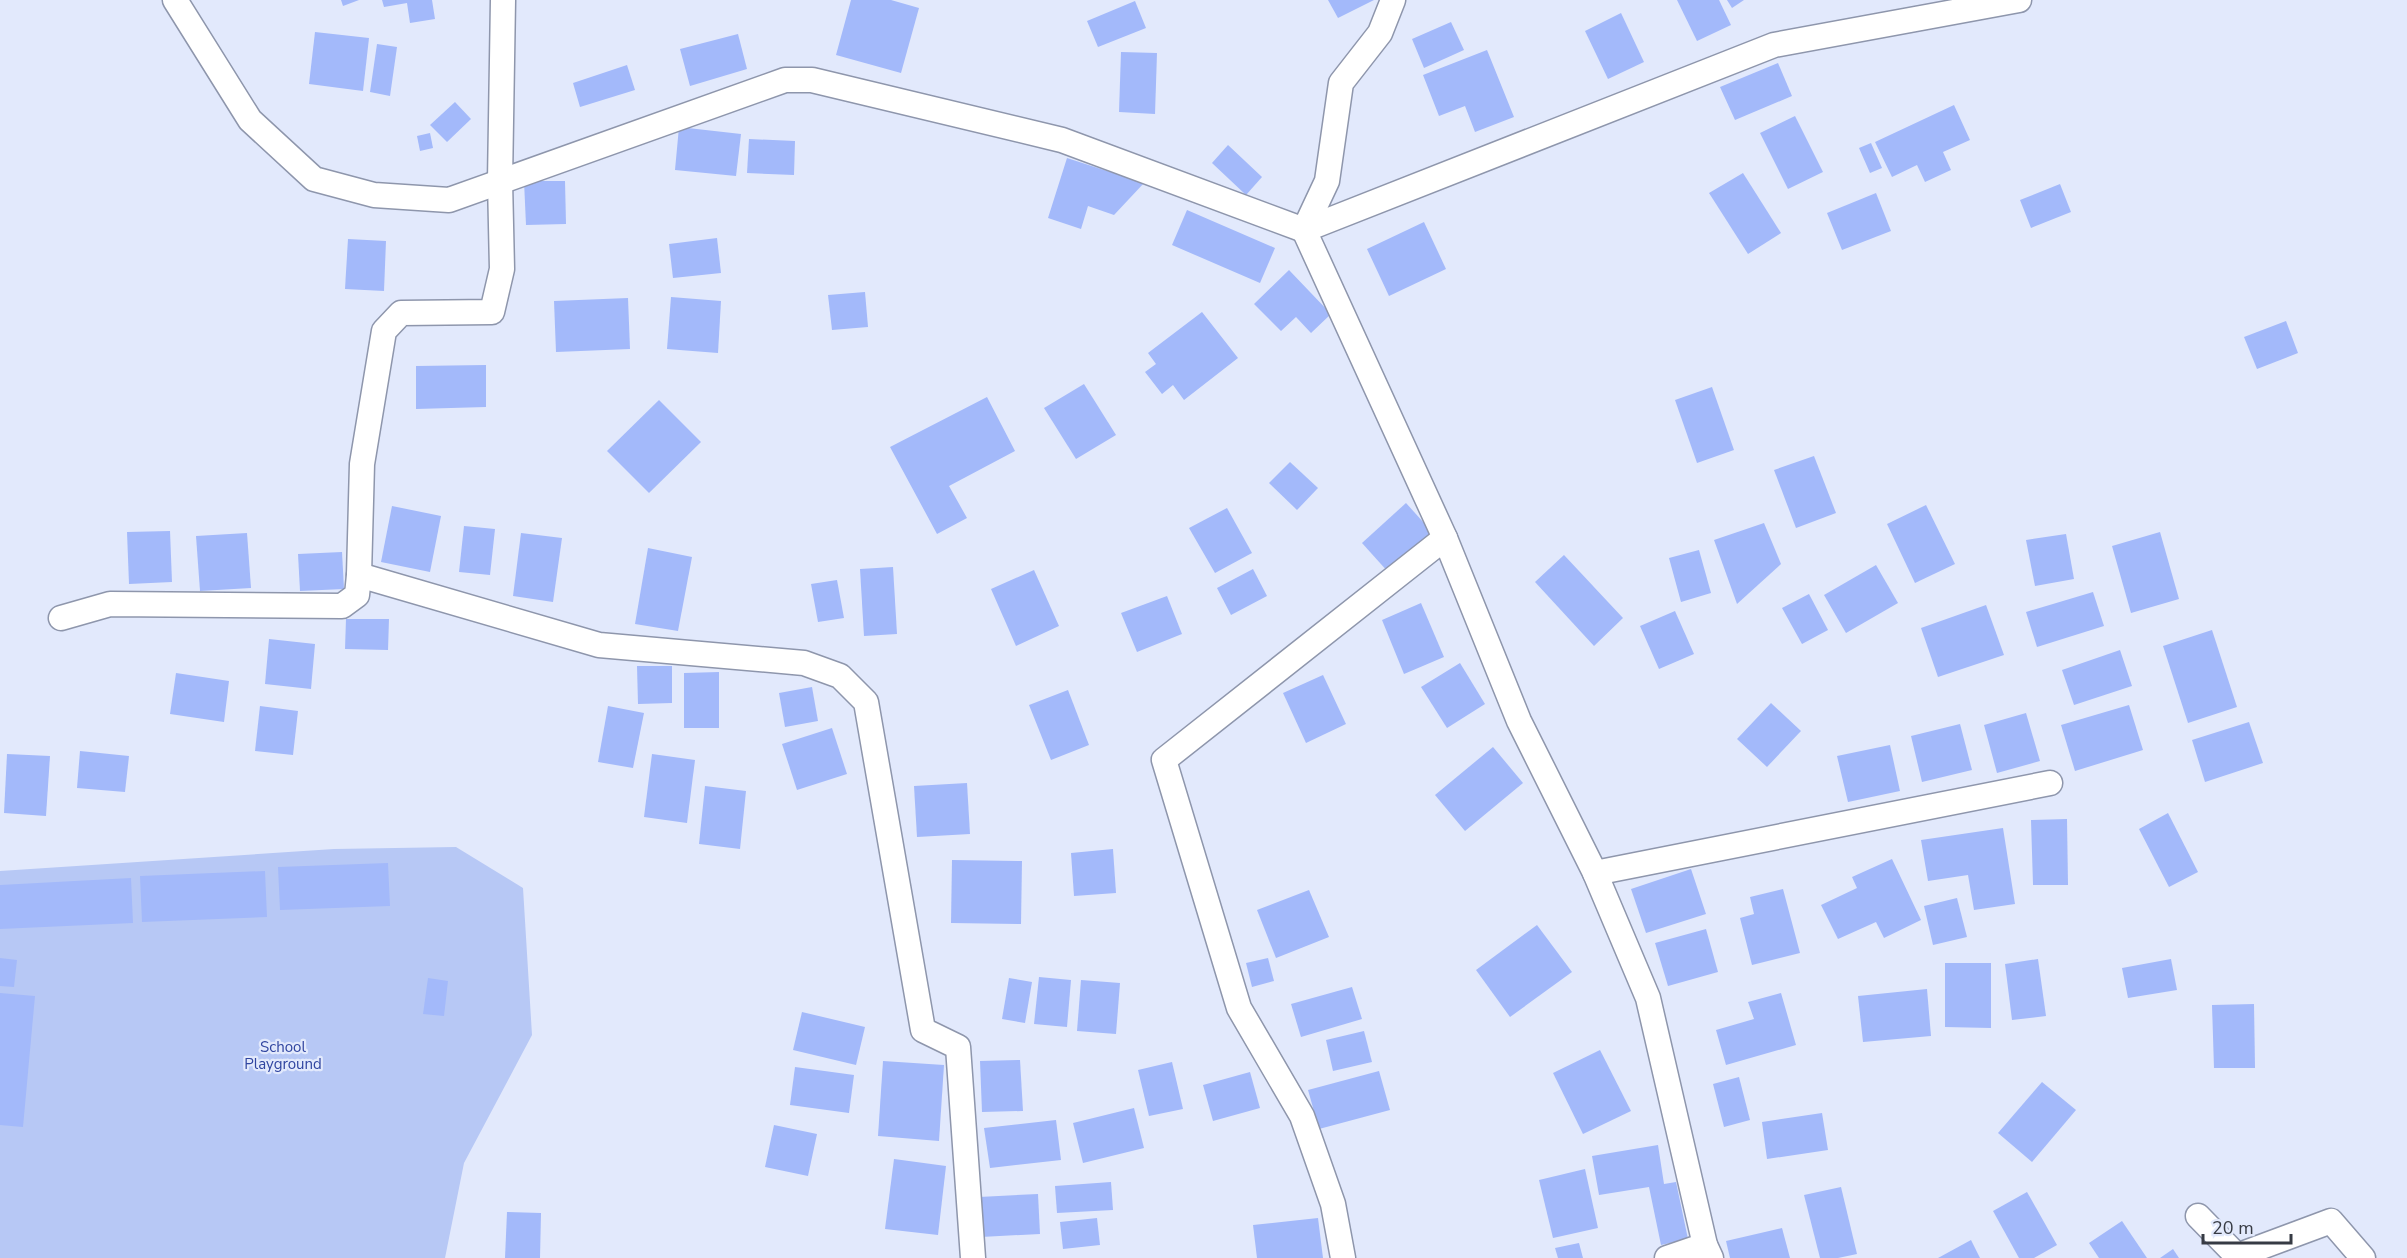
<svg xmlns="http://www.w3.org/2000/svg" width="2407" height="1258" font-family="'Nunito Sans',sans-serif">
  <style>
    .green { fill: #b7c8f5 }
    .building { fill: #a3b9fa }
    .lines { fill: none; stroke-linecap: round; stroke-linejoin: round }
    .minor-casing { stroke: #8e96ac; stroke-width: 27 }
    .minor { stroke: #fff; stroke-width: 24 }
    .labels { text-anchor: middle; stroke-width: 4.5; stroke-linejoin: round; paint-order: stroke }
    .park-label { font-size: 15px; fill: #3045a0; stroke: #e2e9fc }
  </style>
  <rect width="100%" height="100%" fill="#e2e9fc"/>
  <!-- green -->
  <path class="green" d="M456,847L523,888L532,1035L464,1163L445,1258H0V871L334,849Z"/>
  <!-- building -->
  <g class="building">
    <path d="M341,0H359L343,6Z"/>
    <path d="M382,0H432L435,19L410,23L407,3L384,7Z"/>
    <path d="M851,0H891L919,8L901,73L836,55Z"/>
    <path d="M1328,0H1374L1338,18Z"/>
    <path d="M1677,0H1719L1731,25L1697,41Z"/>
    <path d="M1727,0H1744L1732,8Z"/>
    <path d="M1135,1L1146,28L1098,47L1087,21Z"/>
    <path d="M1621,13L1644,62L1608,79L1585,31Z"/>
    <path d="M1451,22L1464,50L1424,68L1412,39Z"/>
    <path d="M315,32L369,38L363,91L309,84Z"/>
    <path d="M738,34L747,69L690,86L680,49Z"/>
    <path d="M377,44L397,47L390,96L370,92Z"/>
    <path d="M1487,50L1514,117L1475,132L1465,106L1439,116L1423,75Z"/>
    <path d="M1121,52L1157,53L1155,114L1119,112Z"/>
    <path d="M1778,63L1792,96L1735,120L1720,87Z"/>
    <path d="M627,65L635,90L580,107L573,83Z"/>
    <path d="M455,102L471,119L447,142L430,125Z"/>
    <path d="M1954,105L1970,140L1943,152L1951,170L1925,182L1917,165L1892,177L1875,142Z"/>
    <path d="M1795,116L1823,172L1788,189L1760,133Z"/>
    <path d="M679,127L741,134L736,176L675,170Z"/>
    <path d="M430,133L433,148L420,151L417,136Z"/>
    <path d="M749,139L795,141L794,175L747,173Z"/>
    <path d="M1871,143L1882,168L1870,173L1859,148Z"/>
    <path d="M1228,145L1262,177L1246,195L1212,163Z"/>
    <path d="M1067,158L1144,183L1114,215L1088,206L1081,229L1048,218Z"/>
    <path d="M1743,173L1781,233L1748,254L1709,193Z"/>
    <path d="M524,181H565L566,224L526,225Z"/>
    <path d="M2060,184L2071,212L2031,228L2020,200Z"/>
    <path d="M1876,193L1891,231L1842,250L1827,213Z"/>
    <path d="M1187,210L1275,248L1260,283L1172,245Z"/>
    <path d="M1424,222L1446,269L1389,296L1367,249Z"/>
    <path d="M717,238L721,273L673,278L669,244Z"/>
    <path d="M348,239L386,241L384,291L345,289Z"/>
    <path d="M1289,270L1331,314L1311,333L1296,317L1281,331L1254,304Z"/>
    <path d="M865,292L868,327L832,330L828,295Z"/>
    <path d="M671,297L721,301L718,353L667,349Z"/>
    <path d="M628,298L630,349L556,352L554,301Z"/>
    <path d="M1202,312L1238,358L1184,400L1173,385L1162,394L1145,372L1156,364L1148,353Z"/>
    <path d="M2286,321L2298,353L2257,369L2244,337Z"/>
    <path d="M486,365V407L416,409V366Z"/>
    <path d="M1084,384L1116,435L1076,459L1044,408Z"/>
    <path d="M1712,387L1734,450L1697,463L1675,400Z"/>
    <path d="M987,397L1015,451L949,486L967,518L937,534L890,447Z"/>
    <path d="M659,400L701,442L649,493L607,451Z"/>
    <path d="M1814,456L1836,513L1796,528L1774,470Z"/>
    <path d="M1290,462L1318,488L1297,510L1269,483Z"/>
    <path d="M1406,503L1433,533L1389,573L1362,543Z"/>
    <path d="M1926,505L1955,564L1915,583L1887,524Z"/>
    <path d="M392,506L441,516L430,572L381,562Z"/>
    <path d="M1227,508L1252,553L1215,573L1189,528Z"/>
    <path d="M1764,523L1781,564L1737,604L1714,540Z"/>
    <path d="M464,526L495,529L490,575L459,572Z"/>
    <path d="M170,531L172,582L129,584L127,532Z"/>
    <path d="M2160,532L2179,599L2131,613L2112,546Z"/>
    <path d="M247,533L251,588L200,591L196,536Z"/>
    <path d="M521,533L562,538L553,602L513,596Z"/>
    <path d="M2066,534L2074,579L2035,586L2026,540Z"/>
    <path d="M648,548L692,557L678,631L635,624Z"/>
    <path d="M1699,550L1711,593L1681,602L1669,558Z"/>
    <path d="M342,552L344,589L300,591L298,554Z"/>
    <path d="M1564,555L1623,618L1594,646L1535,582Z"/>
    <path d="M1876,565L1898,603L1846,633L1824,595Z"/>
    <path d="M893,567L897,634L864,636L860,569Z"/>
    <path d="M1253,569L1267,596L1231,615L1217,588Z"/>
    <path d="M1034,570L1059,626L1016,646L991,589Z"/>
    <path d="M837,580L844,618L818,622L811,584Z"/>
    <path d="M2093,592L2104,626L2037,647L2026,612Z"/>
    <path d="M1809,594L1828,630L1802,644L1782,608Z"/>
    <path d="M1167,596L1182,634L1137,652L1121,613Z"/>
    <path d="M1421,603L1444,657L1404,674L1382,620Z"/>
    <path d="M1986,605L2004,655L1938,677L1921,628Z"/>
    <path d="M1675,611L1694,654L1659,669L1640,626Z"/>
    <path d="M346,619H389L388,650L345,649Z"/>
    <path d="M2212,630L2237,707L2188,723L2163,646Z"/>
    <path d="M269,639L315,644L311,689L265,684Z"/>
    <path d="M2120,650L2132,686L2074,705L2062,670Z"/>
    <path d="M1460,663L1485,704L1447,728L1421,687Z"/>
    <path d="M637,666H672V703L638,704Z"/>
    <path d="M719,672V728H684V673Z"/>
    <path d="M176,673L229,681L224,722L170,714Z"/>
    <path d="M1323,675L1346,724L1306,743L1283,693Z"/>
    <path d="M812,687L818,721L785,727L779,693Z"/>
    <path d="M1068,690L1089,745L1051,760L1029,705Z"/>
    <path d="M1771,703L1801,731L1767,767L1737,739Z"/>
    <path d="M2129,705L2143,750L2075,771L2061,725Z"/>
    <path d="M260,706L298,711L293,755L255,751Z"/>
    <path d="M608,706L644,713L633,768L598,762Z"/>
    <path d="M2026,713L2040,761L1997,773L1984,725Z"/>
    <path d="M2249,722L2263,763L2205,782L2192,740Z"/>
    <path d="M1960,724L1972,770L1922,782L1911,736Z"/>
    <path d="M832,728L847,774L797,790L782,744Z"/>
    <path d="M1890,745L1900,791L1848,802L1837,756Z"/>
    <path d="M1493,747L1523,783L1465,831L1435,795Z"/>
    <path d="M80,751L129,756L125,792L77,788Z"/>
    <path d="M7,754L50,756L46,816L4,813Z"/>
    <path d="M652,754L695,760L687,823L644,817Z"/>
    <path d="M967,783L970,834L917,837L914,786Z"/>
    <path d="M705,786L746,791L740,849L699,844Z"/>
    <path d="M2168,813L2198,872L2169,887L2139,829Z"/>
    <path d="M2067,819L2068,885H2033L2031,820Z"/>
    <path d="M2003,828L2015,904L1974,910L1968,875L1928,881L1921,840Z"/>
    <path d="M1113,849L1116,893L1074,896L1071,853Z"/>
    <path d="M1892,859L1921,920L1884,938L1876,922L1838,939L1821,905L1857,888L1852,877Z"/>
    <path d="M952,860L1022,861L1021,924L951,923Z"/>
    <path d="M388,863L390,906L280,910L278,867Z"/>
    <path d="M1691,869L1706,914L1646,933L1631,889Z"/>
    <path d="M265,871L267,917L142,922L140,876Z"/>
    <path d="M131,878L133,923L0,929V885Z"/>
    <path d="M1783,889L1800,953L1752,965L1740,918L1754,914L1750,897Z"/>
    <path d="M1309,890L1329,937L1276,958L1257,910Z"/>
    <path d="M1957,898L1967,937L1933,945L1924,906Z"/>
    <path d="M1537,925L1572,972L1510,1017L1476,970Z"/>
    <path d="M1706,929L1718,972L1668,986L1655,943Z"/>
    <path d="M0,958L17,960L14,987L0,986Z"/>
    <path d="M1268,958L1274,981L1252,987L1246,963Z"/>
    <path d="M2038,959L2046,1016L2012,1020L2005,964Z"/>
    <path d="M2171,959L2177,990L2128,998L2122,968Z"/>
    <path d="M1945,963H1991V1028L1945,1027Z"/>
    <path d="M1039,977L1071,980L1067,1027L1034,1024Z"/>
    <path d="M428,978L448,981L444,1016L423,1014Z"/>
    <path d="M1009,978L1032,982L1025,1023L1002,1019Z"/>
    <path d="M1081,980L1120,983L1116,1034L1077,1031Z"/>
    <path d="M1352,987L1362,1019L1301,1037L1291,1004Z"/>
    <path d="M1927,989L1931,1036L1863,1042L1858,996Z"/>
    <path d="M0,993L35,996L23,1127L0,1125Z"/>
    <path d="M1781,993L1796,1045L1726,1065L1716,1030L1754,1019L1748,1002Z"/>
    <path d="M2254,1004L2255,1068H2214L2212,1005Z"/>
    <path d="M802,1012L865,1027L856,1065L793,1050Z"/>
    <path d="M1364,1031L1372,1062L1333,1071L1326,1040Z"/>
    <path d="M1600,1050L1631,1111L1583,1134L1553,1073Z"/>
    <path d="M1020,1060L1023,1111L982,1112L980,1061Z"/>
    <path d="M883,1061L944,1065L939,1141L878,1136Z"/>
    <path d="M1172,1062L1183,1109L1149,1116L1138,1070Z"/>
    <path d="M795,1067L854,1075L849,1113L790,1105Z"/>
    <path d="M1379,1071L1390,1110L1319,1129L1308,1090Z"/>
    <path d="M1250,1072L1260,1108L1213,1121L1203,1085Z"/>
    <path d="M1739,1077L1750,1120L1724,1127L1713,1084Z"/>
    <path d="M2042,1082L2076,1110L2032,1162L1998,1133Z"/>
    <path d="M1134,1108L1144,1148L1083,1163L1073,1123Z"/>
    <path d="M1822,1113L1828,1150L1767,1159L1762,1122Z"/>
    <path d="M1056,1120L1061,1160L990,1168L984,1128Z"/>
    <path d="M774,1125L817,1134L808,1176L765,1167Z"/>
    <path d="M1658,1145L1664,1184L1676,1182L1688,1239L1661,1245L1649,1187L1599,1195L1592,1156Z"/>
    <path d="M894,1159L946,1166L938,1235L885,1229Z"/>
    <path d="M1585,1169L1598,1228L1553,1238L1539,1180Z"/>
    <path d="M1111,1182L1113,1210L1057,1213L1055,1186Z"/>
    <path d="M1841,1187L1857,1254L1838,1258H1820L1804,1195Z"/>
    <path d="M2027,1192L2057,1245L2034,1258H2019L1993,1211Z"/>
    <path d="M1038,1194L1040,1234L981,1237L979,1197Z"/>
    <path d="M507,1212L541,1213L540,1258H505Z"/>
    <path d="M1097,1218L1100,1245L1063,1249L1060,1222Z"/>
    <path d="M1318,1218L1323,1258H1257L1253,1225Z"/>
    <path d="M2122,1221L2147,1258H2099L2089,1243Z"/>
    <path d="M1782,1228L1790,1258H1730L1726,1241Z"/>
    <path d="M1971,1240L1980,1258H1938Z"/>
    <path d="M1579,1243L1583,1258H1558L1555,1248Z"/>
    <path d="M2173,1249L2179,1258H2160Z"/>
  </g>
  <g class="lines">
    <!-- minor casing -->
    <g class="minor-casing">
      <g id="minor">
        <path d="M175,0L250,120L314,179L374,195L449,200L785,80H812L1062,140L1304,230L1774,45L2019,0"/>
        <path d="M1393,0L1380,33L1341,83L1327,181L1304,230L1445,538L1519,721L1595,873L1648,998L1705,1245L1711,1258"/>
        <path d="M359,575L599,645L804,663L840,676L866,702L923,1030L958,1047L973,1258"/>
        <path d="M61,618L110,604L342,606L357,595L359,575L362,464L384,331L401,313L492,312L502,269L500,181L503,0"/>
        <path d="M1595,873L2050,783"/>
        <path d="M2198,1216L2237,1256L2331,1221L2363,1258"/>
        <path d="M1343,1258L1333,1204L1302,1116L1239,1008L1164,760L1445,538"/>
        <path d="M1667,1258L1705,1245"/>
      </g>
    </g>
    <!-- minor -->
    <use href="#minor" class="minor"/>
  </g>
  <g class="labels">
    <!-- park labels -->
    <g class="park-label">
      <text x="283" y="1052">School<tspan x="283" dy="17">Playground</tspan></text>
    </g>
  </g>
  <!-- scale -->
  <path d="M2203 1234v9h88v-9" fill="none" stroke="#373b44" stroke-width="3"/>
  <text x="2212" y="1234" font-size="18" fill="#373b44" stroke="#e2e9fc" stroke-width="4.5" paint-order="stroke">20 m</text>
</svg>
